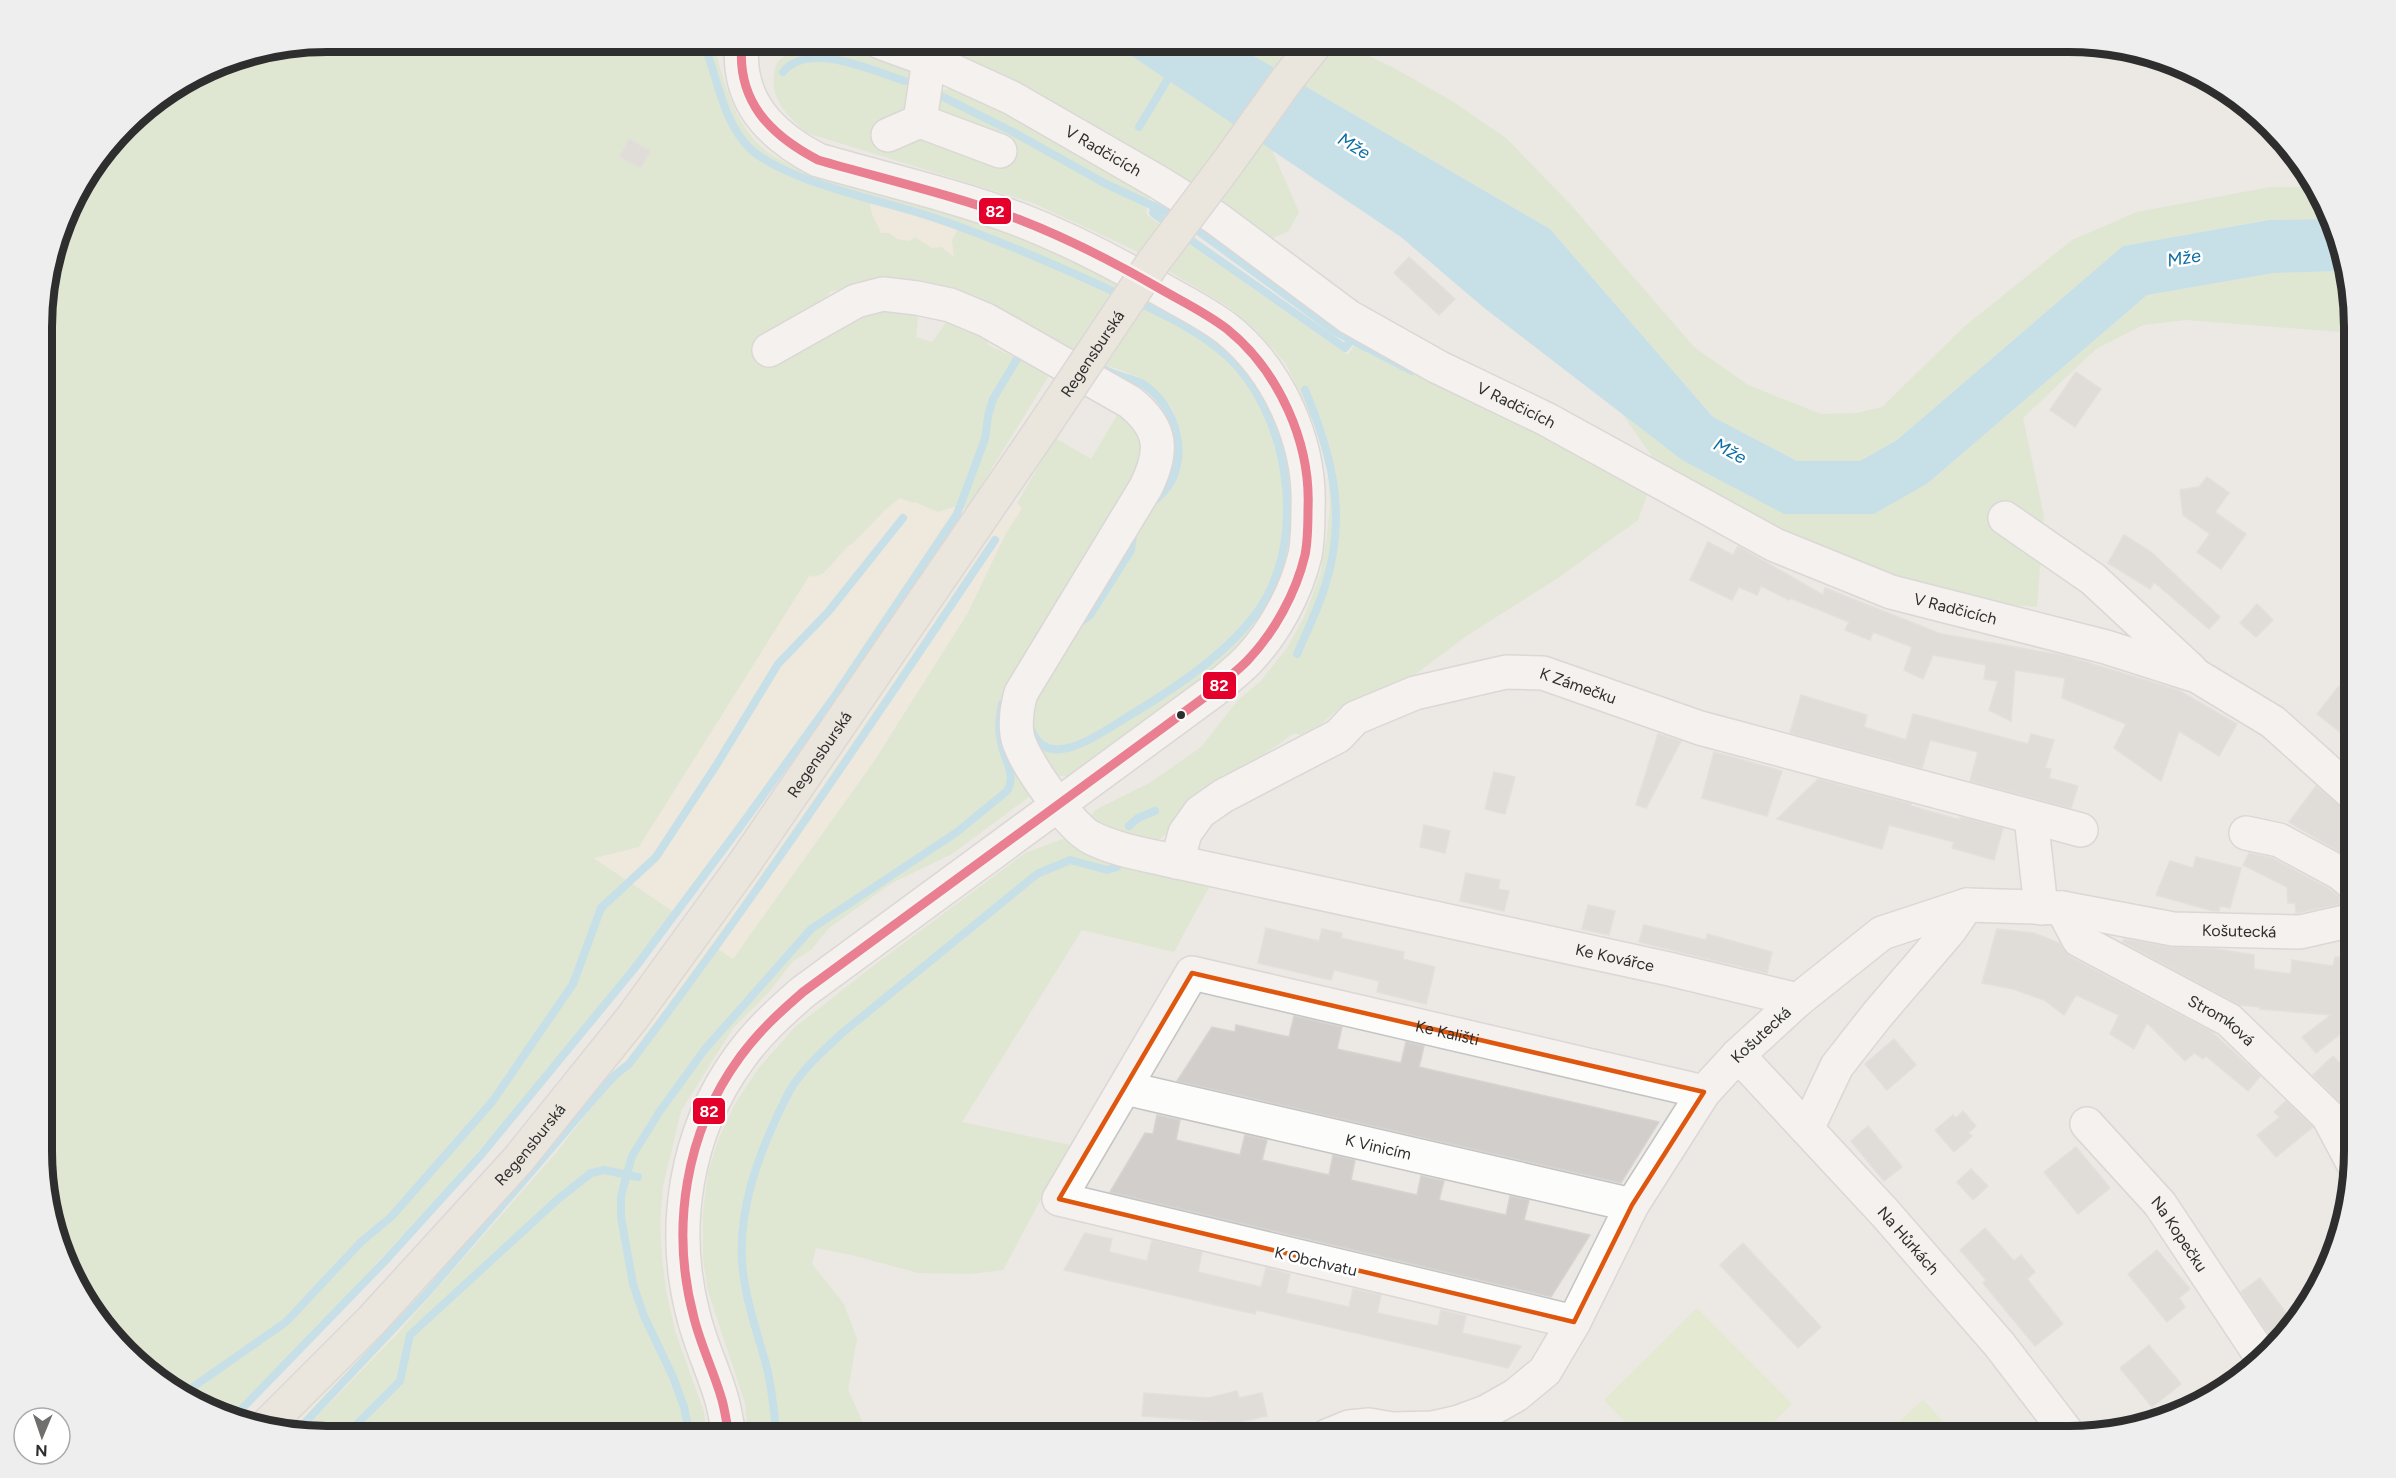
<svg xmlns="http://www.w3.org/2000/svg" width="2396" height="1478" font-family="Figtree,sans-serif">
  <style>
    .green { fill: #cee6be }
    .sand { fill: #f0ead3 }
    .pitch { fill: #d9eabb }
    .water { fill: #99d6ec }
    .lines { fill: none; stroke-linecap: round; stroke-linejoin: round }
    .stream { stroke: #99d6ec; stroke-width: 8 }
    .building { fill: #d1cecb; stroke: #d7d4d0; stroke-width: 1.5 }
    .minor-casing { stroke: #c5c4c5; stroke-width: 36 }
    .major-casing { stroke: #c6c5c4; stroke-width: 36 }
    .minor { stroke: #fcfcfb; stroke-width: 33 }
    .major { stroke: #e8e4d6; stroke-width: 33 }
    .major-bridge-casing { stroke: #c6c5c4; stroke-width: 36; stroke-linecap: butt }
    .major-bridge { stroke: #e8e4d6; stroke-width: 33 }
    .bus-1-casing { stroke: #fff; stroke-width: 14 }
    .bus-1 { stroke: #e4002b; stroke-width: 9 }
    .marked { fill: none; stroke: #df570e; stroke-width: 4.5; stroke-linejoin: round }
    .bus-dot { fill: #2e2e2e; stroke: #fff; stroke-width: 2 }
    .labels { text-anchor: middle; stroke-width: 5; stroke-linejoin: round; paint-order: stroke }
    .street-label { font-size: 16px; fill: #2e2e2e; stroke: #fff }
    .water-label { font-size: 18px; font-style: italic; fill: #0d6fa3; stroke: #fff }
    .rim { fill: none; stroke: #2e2e2e; stroke-width: 8 }
    .line-badge { stroke: #fff; stroke-width: 2 }
    .badge-label { font-size: 16px; text-anchor: middle; font-weight: bold; fill: #fff }
  </style>
  <rect width="100%" height="100%" fill="#ece8e4"/>
  <!-- green -->
  <g class="green">
    <path d="M327,42H713C724,81 734,128 769,153C778,159 789,164 798,169L1011,228L1155,301L1223,345L1247,369L1276,416L1293,478L1292,535L1279,584L1269,603L1253,632L1231,654L1186,692L1073,777L1059,776L1049,771L1031,742L1033,706L1071,633L1090,619L1134,550L1137,525L1166,495L1176,480L1181,467L1182,450L1179,429L1172,408L1157,392L1136,376L1109,366L1076,359L858,287L831,291L809,317L908,306L918,318L916,337L932,342L943,327L948,317L987,331L988,345L1050,374L967,509L954,507L938,512L915,502L848,546L824,573L814,577L810,575L639,847L595,859L674,912C539,1092 386,1257 229,1418L169,1388L80,1294L44,1188V290L72,201L139,113L218,64Z"/>
    <path d="M925,42H1111L1272,150L1299,212L1288,232L1272,238L1233,220Z"/>
    <path d="M1230,42H1339L1394,68L1452,101L1506,138L1571,205L1694,347L1748,385L1821,414L1857,413L1882,407L1965,326L2072,240L2137,212L2270,187H2316L2326,219L2268,220L2123,246L1897,440L1860,461H1797L1713,417L1550,229Z"/>
    <path d="M836,46C859,50 892,53 908,71C919,83 926,99 934,112L940,90L954,88L976,97L1150,196L1146,207L1147,215L1348,355L1358,339L1648,492L1638,520L1558,578L1465,637L1413,676L1342,706L1314,730L1300,735L1294,733L1210,794L1160,839L1141,842L1089,819L1095,810L1151,782L1201,747L1239,699L1260,682L1287,648L1304,617L1320,575L1326,542L1330,506L1328,471L1316,428L1286,364L1256,330L1229,307L1130,248L1033,203L807,133C789,117 770,100 774,74C775,68 776,62 782,58C796,46 819,47 836,46Z"/>
    <path d="M2342,271L2353,309V333L2186,320L2143,325L2096,349L2023,418L2044,516L2037,607L1892,593L1658,465L1623,415L1682,460L1928,483L2147,295L2274,273Z"/>
    <path d="M1119,412C1141,424 1142,441 1141,463L1028,662L1037,791L952,854L892,883L829,928L811,950L793,961L768,993L733,1028L681,1111L663,1186L660,1222L662,1257L666,1290L675,1331L704,1412L707,1436H327L301,1432L396,1335L555,1154L613,1080L632,1065L718,948L733,958L872,764L967,614L1006,533L1022,508L1017,503L1055,438L1091,459Z"/>
    <path d="M1068,837L1213,880L1174,952L1082,930L962,1122L1070,1145L1003,1270L970,1274L919,1273L851,1255L816,1248L812,1264L844,1304L857,1339L848,1390L869,1436H748L745,1403L708,1291L703,1259V1213L708,1172L719,1138L736,1102L758,1069L794,1028L873,966L1025,853Z"/>
  </g>
  <!-- sand -->
  <g class="sand">
    <path d="M869,199L959,227L952,240L954,257L941,247L932,248L915,237L910,241L897,239L889,233H881L872,214Z"/>
    <path d="M900,498L938,512L954,507L967,509L828,714L702,882L674,912L594,858L639,847L810,575L814,577L824,573L885,510Z"/>
    <path d="M1017,503L1022,508L1006,533L967,614L872,764L733,959L718,949L632,1065L613,1080L396,1335L301,1432L284,1429L374,1338L992,520L1001,526Z"/>
  </g>
  <!-- pitch -->
  <g class="pitch">
    <path d="M1697,1308L1792,1404L1760,1436H1639L1604,1400Z"/>
    <path d="M1923,1400L1956,1435H1885Z"/>
  </g>
  <!-- water -->
  <path class="water" d="M1111,42H1230L1550,229L1713,417L1797,461H1860L1897,440L2123,246L2269,220L2326,219L2342,271L2274,273L2147,295L1928,483L1874,514H1784L1682,460L1483,307L1401,237Z"/>
  <g class="lines">
    <!-- stream -->
    <g class="stream">
      <path d="M703,42C717,75 721,114 744,142C773,180 886,201 932,217C997,239 1059,266 1121,295"/>
      <path d="M783,72C808,40 873,71 905,81"/>
      <path d="M943,97L1013,132L1106,184L1177,217"/>
      <path d="M1139,127L1172,72"/>
      <path d="M1155,206L1153,213L1170,225"/>
      <path d="M1190,225L1336,332L1412,371"/>
      <path d="M1182,234L1345,348L1352,339"/>
      <path d="M1106,370C1117,376 1130,378 1141,383C1174,402 1190,452 1169,485C1165,491 1159,497 1153,502"/>
      <path d="M1078,624L1090,615L1131,550L1133,534"/>
      <path d="M1297,654C1307,631 1318,609 1325,586C1348,516 1332,455 1305,390"/>
      <path d="M1032,731C1049,775 1108,728 1132,714C1174,689 1226,654 1255,615C1307,547 1292,428 1237,366C1209,336 1171,318 1135,301"/>
      <path d="M1129,826L1138,818L1155,811"/>
      <path d="M184,1396L193,1387L286,1322L361,1242L391,1217L492,1102L573,984L601,908L656,857L717,764L778,664L828,612L903,518"/>
      <path d="M232,1419L385,1261L481,1155L634,969L740,827L837,693L957,514L985,439L988,416L993,399L1020,354"/>
      <path d="M297,1431L428,1292L597,1095L615,1075L629,1064C758,894 876,717 995,540"/>
      <path d="M345,1436L400,1381L410,1335L557,1200L591,1173L604,1170L638,1177"/>
      <path d="M690,1436L684,1407L673,1377L644,1316L633,1284L621,1217V1196L632,1156L660,1111L705,1049L811,929L957,832L1007,791C1017,775 1004,760 1001,742C998,730 999,717 1002,704"/>
      <path d="M776,1436C775,1415 772,1393 768,1372C759,1336 744,1299 742,1261C739,1209 757,1159 779,1112C784,1103 788,1092 794,1084C807,1065 824,1050 841,1034L1037,874L1070,860L1107,870L1117,867L1120,859"/>
    </g>
  </g>
  <!-- building -->
  <g class="building">
    <path d="M629,139L650,151L641,168L620,157Z"/>
    <path d="M1409,257L1455,299L1439,315L1394,273Z"/>
    <path d="M2076,372L2101,389L2075,427L2050,410Z"/>
    <path d="M2207,477L2229,493L2215,512L2246,534L2221,569L2197,552L2210,534L2183,515L2180,490L2199,487Z"/>
    <path d="M2124,535L2151,552L2220,617L2209,629L2154,582L2150,589L2108,563Z"/>
    <path d="M1708,542L1733,555L1738,546L1823,595L1825,588L1941,634L2066,656L2178,690L2237,724L2219,756L2179,731L2161,781L2114,748L2126,724L2062,698L2065,678L2015,670L2011,721L1989,710L1998,681L1984,679L1986,665L1933,655L1923,679L1904,670L1912,647L1873,632L1870,640L1845,630L1849,622L1790,598L1789,600L1761,586L1757,595L1739,587L1732,600L1690,580Z"/>
    <path d="M2257,604L2273,620L2256,637L2240,623Z"/>
    <path d="M2339,686L2353,699V742L2317,714Z"/>
    <path d="M1801,695L1867,715L1864,727L1906,740L1913,714L2028,744L2031,734L2054,740L2045,768L2051,769L2049,778L2078,786L2071,808L1970,781L1978,752L1930,740L1922,768L1790,733Z"/>
    <path d="M1658,734L1681,741L1646,808L1636,805Z"/>
    <path d="M1714,752L1782,771L1767,816L1702,798Z"/>
    <path d="M1494,772L1515,777L1505,814L1485,809Z"/>
    <path d="M1818,779L1911,804V806L1960,820V817L2003,828L1994,860L1952,848L1954,842L1889,825L1882,849L1777,819Z"/>
    <path d="M2316,786L2353,816V860L2289,822Z"/>
    <path d="M1424,825L1450,831L1445,853L1420,847Z"/>
    <path d="M2249,853L2272,858L2329,889L2339,897L2340,904L2296,913L2295,903H2288L2287,887L2243,865Z"/>
    <path d="M2196,857L2241,868L2230,908L2220,906L2219,911H2213L2156,895L2170,861L2193,868Z"/>
    <path d="M1466,873L1500,880L1498,889L1509,891L1504,911L1460,901Z"/>
    <path d="M1588,905L1615,911L1609,935L1582,929Z"/>
    <path d="M1644,925L1706,940L1707,934L1772,952L1767,973L1639,942Z"/>
    <path d="M1266,928L1319,941L1322,929L1342,933L1341,938L1404,952L1403,959L1435,967L1426,1004L1377,992L1379,981L1334,970L1331,980L1258,963Z"/>
    <path d="M1997,929L2034,933L2059,943L2070,957L2212,1032L2260,1076L2248,1091L2206,1056L2203,1059L2194,1053L2185,1061L2147,1023L2134,1049L2110,1034L2119,1015L2076,995L2064,1015L2044,1000L2013,989L1982,983Z"/>
    <path d="M2124,939L2170,947L2216,949L2254,955V969L2291,974L2292,960L2333,966L2335,957L2353,958V1024L2316,1053L2302,1037L2331,1015L2260,1009V1007L2240,1005L2123,942Z"/>
    <path d="M1294,1016L1342,1027L1337,1049L1401,1063L1406,1042L1424,1046L1419,1067L1659,1122L1621,1183L1177,1081L1212,1027L1235,1032L1236,1025L1289,1037Z"/>
    <path d="M1894,1039L1916,1065L1887,1090L1865,1064Z"/>
    <path d="M2333,1056L2353,1077V1124L2341,1103L2313,1075Z"/>
    <path d="M2286,1101L2313,1127L2276,1157L2257,1135L2280,1117L2274,1112Z"/>
    <path d="M1963,1111L1976,1126L1968,1133L1972,1136L1954,1152L1935,1130L1953,1115L1956,1118Z"/>
    <path d="M1157,1115L1180,1120L1176,1140L1240,1155L1245,1135L1267,1140L1262,1160L1329,1175L1333,1155L1355,1160L1351,1180L1417,1195L1421,1176L1444,1181L1439,1200L1506,1215L1510,1196L1529,1200L1524,1220L1590,1235L1551,1297L1110,1192L1145,1133L1153,1134Z"/>
    <path d="M1868,1126L1902,1167L1884,1181L1851,1141Z"/>
    <path d="M2076,1147L2110,1188L2078,1214L2044,1172Z"/>
    <path d="M1971,1169L1988,1186L1973,1200L1957,1182Z"/>
    <path d="M1985,1228L2014,1261L2021,1255L2035,1272L2027,1279L2063,1324L2035,1346L1983,1283L1986,1280L1960,1250Z"/>
    <path d="M1085,1233L1112,1239L1109,1252L1147,1261L1152,1240L1202,1252L1198,1272L1261,1287L1266,1268L1290,1274L1286,1293L1349,1307L1353,1289L1381,1295L1377,1313L1438,1326L1441,1310L1466,1316L1462,1333L1521,1346L1508,1368L1256,1310L1255,1314L1064,1270Z"/>
    <path d="M1743,1243L1821,1327L1798,1348L1720,1265Z"/>
    <path d="M2157,1250L2190,1289L2179,1298L2185,1307L2167,1322L2128,1274Z"/>
    <path d="M2260,1278L2292,1321L2271,1337L2241,1292Z"/>
    <path d="M2149,1345L2181,1384L2152,1407L2120,1368Z"/>
    <path d="M1237,1391L1239,1398L1262,1393L1267,1416L1235,1423L1142,1416L1144,1393L1208,1398Z"/>
  </g>
  <g class="lines">
    <!-- minor casing -->
    <g class="minor-casing">
      <g id="minor">
        <path id="s1" d="M880,42L929,60L1012,98L1158,182L1216,218L1349,317L1438,367L1546,419L1775,545L1891,592L2106,647L2197,676L2273,722L2353,794"/>
        <path d="M929,60L920,121L1000,151"/>
        <path d="M888,135L920,121"/>
        <path id="s2" d="M769,350L856,301L883,294L917,298L950,305L986,320L1130,402C1162,428 1164,450 1146,487L1021,693C1017,707 1015,720 1017,734C1020,758 1071,828 1092,838C1118,851 1149,855 1177,862L1669,969L1798,1000"/>
        <path d="M2005,518L2093,579L2191,670"/>
        <path d="M2031,817L2041,908"/>
        <path d="M2246,833L2279,840L2340,873L2353,884"/>
        <path id="s3" d="M1177,862L1185,833L1200,812L1223,796L1338,736L1355,718L1415,693L1506,672L1543,673L1700,728L2081,830"/>
        <path id="s4" d="M2062,908L2079,940L2229,1020L2328,1116L2353,1163"/>
        <path id="s5" d="M1738,1055L1885,1213L1999,1344L2069,1435"/>
        <path id="s6" d="M1125,1088L1632,1205"/>
        <path id="s7" d="M2087,1124L2160,1204L2259,1353"/>
        <path d="M1807,1129L1837,1066L1877,1015L1949,931L1967,905"/>
        <path id="s8" d="M1574,1322L1059,1199L1192,973L1704,1092"/>
        <path d="M729,1436C727,1424 725,1411 722,1400C714,1372 701,1346 694,1318C670,1229 685,1132 740,1057C758,1032 780,1012 803,992L1213,691C1224,681 1236,672 1247,661C1274,633 1296,593 1305,555C1308,540 1308,524 1308,509C1311,443 1279,371 1227,329C1205,312 1181,301 1157,287C1112,261 1067,238 1018,219C953,195 884,179 818,160C770,135 736,101 742,42"/>
        <path id="s9" d="M1327,1436L1349,1427L1369,1425L1392,1429L1432,1428L1459,1422L1486,1412L1516,1395L1545,1371L1574,1322L1632,1205L1704,1092L1738,1055L1798,1000L1882,933L1967,905L2062,908L2173,929L2300,932L2353,920"/>
      </g>
    </g>
    <!-- major casing -->
    <g class="major-casing">
      <g id="major">
        <path id="s10" d="M266,1426L372,1320L518,1160L633,1017L744,864L1041,430"/>
      </g>
    </g>
    <!-- minor -->
    <use href="#minor" class="minor"/>
    <!-- major -->
    <use href="#major" class="major"/>
    <!-- major-bridge casing -->
    <g class="major-bridge-casing">
      <g id="major-bridge">
        <path id="s11" d="M1041,430L1154,261L1229,161L1286,81L1317,42"/>
      </g>
    </g>
    <!-- major-bridge -->
    <use href="#major-bridge" class="major-bridge"/>
    <!-- bus-1 casing -->
    <g class="bus-1-casing">
      <path id="bus-1" d="M729,1436C727,1424 725,1411 722,1400C714,1372 701,1346 694,1318C670,1229 685,1132 740,1057C758,1032 780,1012 803,992L1213,691C1224,681 1236,672 1247,661C1274,633 1296,593 1305,555C1308,540 1308,524 1308,509C1311,443 1279,371 1227,329C1205,312 1181,301 1157,287C1112,261 1067,238 1018,219C953,195 884,179 818,160C770,135 736,101 742,42"/>
    </g>
    <!-- bus-1 -->
    <use href="#bus-1" class="bus-1"/>
  </g>
  <!-- marked area -->
  <path d="M0 0H2396V1478H0ZM1192,973L1704,1092L1632,1205L1574,1322L1059,1199Z" fill="#ece8e4" fill-opacity=".55" fill-rule="evenodd"/>
  <path class="marked" d="M1192,973L1704,1092L1632,1205L1574,1322L1059,1199Z"/>
  <!-- markers -->
  <circle class="bus-dot" cx="1181" cy="715" r="5"/>
  <g class="labels">
    <!-- street labels -->
    <g class="street-label">
      <text dy="6" stroke="none"><textPath href="#s1" startOffset="249">V Radčicích</textPath></text>
      <text dy="6" stroke="none"><textPath href="#s11" startOffset="92">Regensburská</textPath></text>
      <text dy="6" stroke="none"><textPath href="#s1" startOffset="735">V Radčicích</textPath></text>
      <text dy="6" stroke="none"><textPath href="#s1" startOffset="1221">V Radčicích</textPath></text>
      <text dy="6" stroke="none"><textPath href="#s3" startOffset="471">K Zámečku</textPath></text>
      <text dy="6" stroke="none"><textPath href="#s10" startOffset="872">Regensburská</textPath></text>
      <text dy="6" stroke="none"><textPath href="#s9" startOffset="1160">Košutecká</textPath></text>
      <text dy="6" stroke="none"><textPath href="#s2" startOffset="1446">Ke Kovářce</textPath></text>
      <text dy="6" stroke="none"><textPath href="#s4" startOffset="200">Stromková</textPath></text>
      <text dy="6" stroke="none"><textPath href="#s8" startOffset="1054">Ke Kališti</textPath></text>
      <text dy="6" stroke="none"><textPath href="#s9" startOffset="638">Košutecká</textPath></text>
      <text dy="6" stroke="none"><textPath href="#s10" startOffset="386">Regensburská</textPath></text>
      <text dy="6" stroke="none"><textPath href="#s6" startOffset="260">K Vinicím</textPath></text>
      <text dy="6" stroke="none"><textPath href="#s7" startOffset="144">Na Kopečku</textPath></text>
      <text dy="6" stroke="none"><textPath href="#s5" startOffset="252">Na Hůrkách</textPath></text>
      <text transform="translate(1316 1261) rotate(13)" y="6">K Obchvatu</text>
    </g>
    <!-- water labels -->
    <g class="water-label">
      <text transform="translate(1354 146) rotate(31)" y="6">Mže</text>
      <text transform="translate(2184 258) rotate(-10)" y="6">Mže</text>
      <text transform="translate(1730 451) rotate(28)" y="6">Mže</text>
    </g>
  </g>
  <!-- crop -->
  <path d="M0 0H2396V1478H0ZM327 52H2069A275 275 0 0 1 2344 327V1151A275 275 0 0 1 2069 1426H327A275 275 0 0 1 52 1151V327A275 275 0 0 1 327 52Z" fill="#eee" fill-rule="evenodd"/>
  <path class="rim" d="M327 52H2069A275 275 0 0 1 2344 327V1151A275 275 0 0 1 2069 1426H327A275 275 0 0 1 52 1151V327A275 275 0 0 1 327 52Z"/>
  <g class="line-badge">
    <rect x="978" y="197" width="34" height="28" rx="6" fill="#e4002b"/>
    <rect x="1202" y="671" width="35" height="29" rx="6" fill="#e4002b"/>
    <rect x="692" y="1097" width="34" height="28" rx="6" fill="#e4002b"/>
  </g>
  <g class="badge-label">
    <text x="995" y="217">82</text>
    <text x="1219" y="691">82</text>
    <text x="709" y="1117">82</text>
  </g>
  <!-- north arrow -->
  <g transform="translate(42 1436) rotate(182)"><circle r="28" fill="#ffffff" stroke="#ababab" stroke-width="1.5"/>
  <path d="M0-4.5L10 22L0 15L-10 22Z" fill="#706f6e"/>
  <text y="-9" font-size="16" font-weight="bold" text-anchor="middle" fill="#2e2e2e">N</text>
  </g>
</svg>
